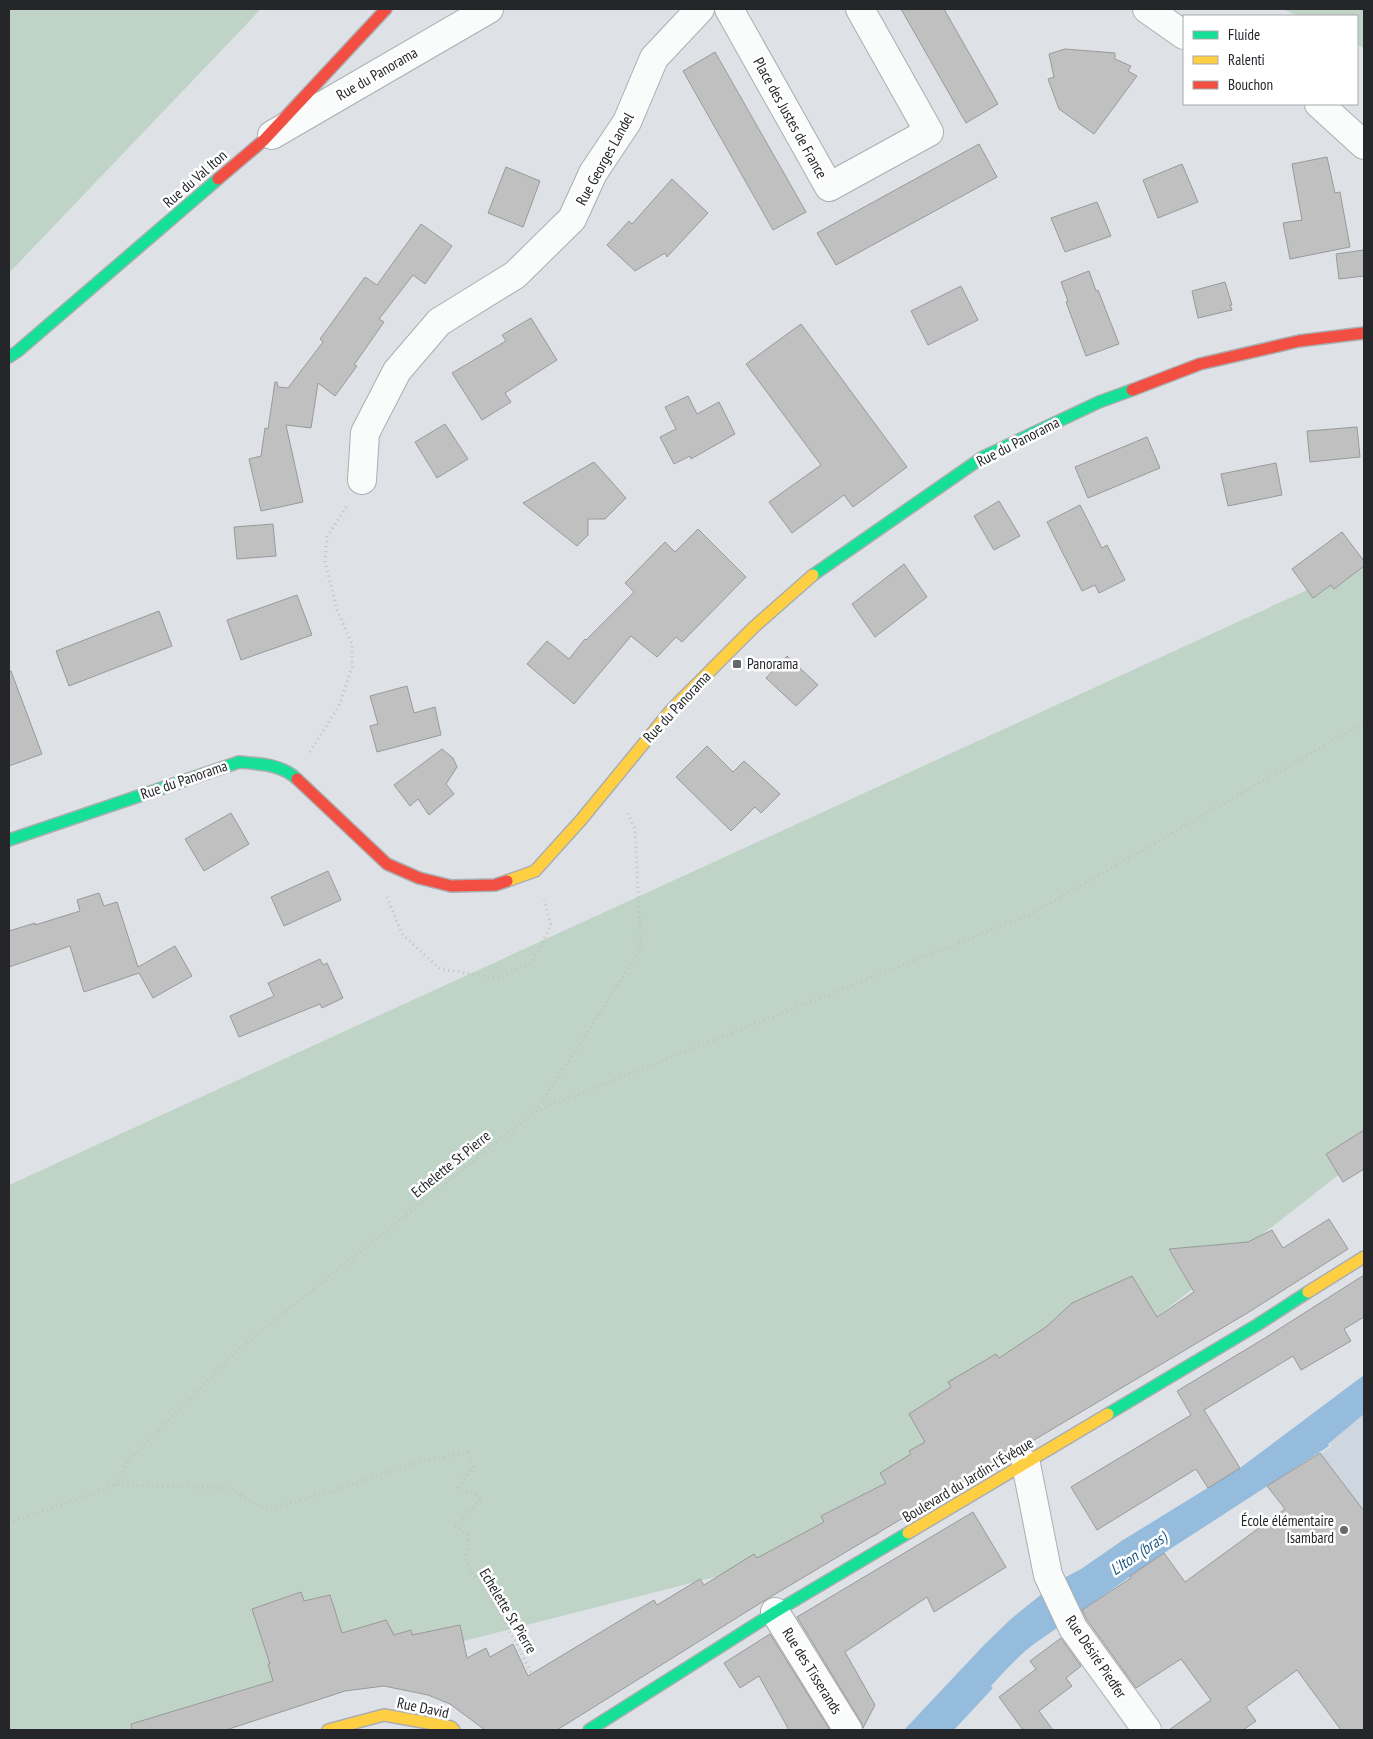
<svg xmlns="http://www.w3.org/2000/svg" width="1373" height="1739" font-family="'PT Sans Narrow',sans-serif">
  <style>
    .built { fill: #ced6df }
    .green { fill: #bfd4c6 }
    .water { fill: #95bcdc }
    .building { fill: #c0c0c1; stroke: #99999a }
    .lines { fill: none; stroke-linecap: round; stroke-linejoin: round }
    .street-casing { stroke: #abaeb1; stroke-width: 30 }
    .fast-casing { stroke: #abaeb1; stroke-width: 14 }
    .slow-casing { stroke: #abaeb1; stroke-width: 14 }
    .jam-casing { stroke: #abaeb1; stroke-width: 14 }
    .path { stroke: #bfc1c3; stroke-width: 3; stroke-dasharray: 1 4; stroke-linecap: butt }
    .street { stroke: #fafbfb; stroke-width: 28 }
    .fast { stroke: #16e098; stroke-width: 11 }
    .slow { stroke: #ffcf43; stroke-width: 11 }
    .jam { stroke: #f24e42; stroke-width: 11 }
    .poi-dot { fill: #65686c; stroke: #fff; stroke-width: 2 }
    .labels { text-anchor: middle; stroke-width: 5; stroke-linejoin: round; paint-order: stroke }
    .street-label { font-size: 15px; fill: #24262a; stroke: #fff }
    .poi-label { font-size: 15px; fill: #24262a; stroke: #fff; text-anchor: start }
    .water-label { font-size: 16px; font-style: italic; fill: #195780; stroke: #fff }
  </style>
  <rect width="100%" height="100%" fill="#dee2e6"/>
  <!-- built -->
  <path class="built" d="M1364,1414V1582L1282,1478L1331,1447L1329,1442Z"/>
  <!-- green -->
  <g class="green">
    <path d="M9,9H261L9,273Z"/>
    <path d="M1283,9H1364V48L1357,45V16H1298Z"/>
    <path d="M1364,564V1155L876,1536L272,1690L171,1730H9V1185Z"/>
  </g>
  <!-- water -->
  <path class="water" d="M1364,1375V1414L1328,1444L1329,1446L1164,1553L1034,1644C1018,1656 1005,1671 991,1686L993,1688L954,1730H904L985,1644L1012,1618L1043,1593L1064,1578L1081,1569L1123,1540L1240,1468Z"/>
  <!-- building -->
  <g class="building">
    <path d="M901,9H944L998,104L966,123Z"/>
    <path d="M1065,49L1115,53V59L1131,66L1128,71L1137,76L1094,134L1059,109L1048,79L1054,77L1049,54Z"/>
    <path d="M715,52L806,212L773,230L683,71Z"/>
    <path d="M979,144L997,177L836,265L817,233Z"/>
    <path d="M1327,157L1335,193L1340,192L1350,247L1290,259L1283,223L1302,220L1292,164Z"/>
    <path d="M1182,164L1198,202L1158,218L1143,180Z"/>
    <path d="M506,167L540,181L523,227L488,213Z"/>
    <path d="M672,179L708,213L667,257L665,253L635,271L607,245L629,221L632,224Z"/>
    <path d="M1097,202L1111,236L1065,252L1051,218Z"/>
    <path d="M421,224L452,246L425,284L413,275L379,319L384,322L354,365L357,366L335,396L318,383L311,428L286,425L303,502L261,511L249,459L261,456L265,428L268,429L275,382H277L278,387L288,388L323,342L320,339L365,277L377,285Z"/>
    <path d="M1364,250V276L1339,279L1336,254Z"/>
    <path d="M1089,271L1096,291L1098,290L1119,344L1086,356L1066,302L1068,301L1061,282Z"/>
    <path d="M1225,282L1232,305H1230L1232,310L1198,318L1192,291Z"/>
    <path d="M961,286L978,320L928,345L911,311Z"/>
    <path d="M531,318L557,360L505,393L511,402L482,420L452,373L506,341L502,335Z"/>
    <path d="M801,324L907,467L853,507L844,495L792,533L769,502L821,465L746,364Z"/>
    <path d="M688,396L697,414L719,402L735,434L691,459L690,456L674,464L660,437L676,429L665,407Z"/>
    <path d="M445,424L468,459L437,478L415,442Z"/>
    <path d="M1357,427L1360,457L1310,462L1307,431Z"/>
    <path d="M1147,437L1160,468L1088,498L1075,467Z"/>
    <path d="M594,462L626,498L605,519H588V535L577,546L523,503Z"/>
    <path d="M1276,463L1282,495L1228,506L1221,474Z"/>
    <path d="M999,501L1020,536L994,550L974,516Z"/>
    <path d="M1080,505L1102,548L1107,545L1125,580L1099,593L1095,585L1082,591L1047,522Z"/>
    <path d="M273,524L276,556L237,559L234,527Z"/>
    <path d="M698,529L746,577L682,642L676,637L657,657L631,636L574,704L527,664L547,641L569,659L585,639L586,640L634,592L625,583L665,542L675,552Z"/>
    <path d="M1342,532L1364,561V566L1334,589L1331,585L1313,598L1292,569Z"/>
    <path d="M904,564L927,597L875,637L852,604Z"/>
    <path d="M297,595L312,635L241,660L227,620Z"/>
    <path d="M159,611L172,646L69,686L56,651Z"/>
    <path d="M787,656L818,685L796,706L766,678Z"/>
    <path d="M11,671L42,754L9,766V672Z"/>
    <path d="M407,686L414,713L435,707L441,735L377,752L370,726L378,724L370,696Z"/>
    <path d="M707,746L733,772L744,761L780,794L761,813L755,807L731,831L676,777Z"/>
    <path d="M442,749L453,758L457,767L446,784L454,794L429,815L418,799L410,806L394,785Z"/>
    <path d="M231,813L249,844L204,871L185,839Z"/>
    <path d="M328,871L341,900L284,926L271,897Z"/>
    <path d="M99,893L104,906L117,902L138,967L175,946L192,976L153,998L139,973L84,992L70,946L9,967V931L35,923V925L80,911L77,900Z"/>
    <path d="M320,959L323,965L327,963L343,998L322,1008L320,1004L239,1037L230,1016L274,996L268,983Z"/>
    <path d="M1364,1130V1169L1343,1182L1326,1154Z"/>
    <path d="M1329,1219L1348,1249L1249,1312L767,1599L557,1730H485L450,1704L428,1695L384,1686L345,1691L226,1730H132L131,1724L273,1681L268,1664H270L252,1609L301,1592L304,1601L330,1595L342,1633L386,1620L394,1635L411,1630L412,1635L460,1625L467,1658L486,1648L490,1657L513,1644L528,1676L654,1600L657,1605L700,1579L704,1585L754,1554L757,1558L824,1522L821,1516L886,1483L880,1473L911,1454L909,1451L925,1442L909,1414L951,1387L948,1382L996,1354L999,1358L1046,1327L1072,1303L1132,1276L1157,1317L1194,1292L1169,1249L1248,1242L1272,1230L1283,1248Z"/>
    <path d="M1364,1275V1317L1344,1329L1351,1341L1301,1370L1293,1356L1204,1410L1240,1468L1208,1488L1196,1469L1097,1530L1071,1487L1191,1415L1177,1391L1265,1338Z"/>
    <path d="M1320,1453L1364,1511V1730H1341L1297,1670L1246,1707L1256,1721L1243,1730H1169L1211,1700L1181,1659L1136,1688L1087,1620L1082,1610L1131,1578L1130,1576L1164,1553L1185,1582L1285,1509L1267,1486Z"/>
    <path d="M973,1512L1006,1567L934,1612L927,1597L845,1652L875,1705L863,1728L861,1722L797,1617Z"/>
    <path d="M770,1634L830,1730H789L759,1676L740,1688L724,1663Z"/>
    <path d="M1061,1638L1081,1666L1066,1678L1072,1686L1039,1711L1053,1730H1023L999,1697L1036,1669L1030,1661Z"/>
  </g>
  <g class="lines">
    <!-- street casing -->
    <g class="street-casing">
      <g id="street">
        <path d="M729,9L829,187L929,132L860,9"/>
        <path d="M1147,9L1184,35"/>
        <path d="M1319,104L1364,145"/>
        <path d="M272,135L489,9"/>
        <path d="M362,480L365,433L397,371L439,322L515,275L572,219L593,173L627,122L654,58L700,9"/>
        <path d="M1026,1464L1048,1575L1073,1628L1147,1730"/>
        <path d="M775,1612L848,1730"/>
      </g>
    </g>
    <!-- fast casing -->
    <g class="fast-casing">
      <g id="fast">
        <path d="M9,357L18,351L218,179"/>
        <path d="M813,575L983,457L1099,402L1132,390"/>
        <path d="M9,840L239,762C260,764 281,764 297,779"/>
        <path d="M1108,1414L1257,1325L1308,1292"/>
        <path d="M589,1730L775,1612L908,1533"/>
      </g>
    </g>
    <!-- slow casing -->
    <g class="slow-casing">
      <g id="slow">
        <path d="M507,881L535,871L581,820L672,709L754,627L813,575"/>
        <path d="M1308,1292L1364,1257"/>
        <path d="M908,1533L1108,1414"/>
        <path d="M328,1730L384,1715L451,1727L454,1730"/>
      </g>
    </g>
    <!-- jam casing -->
    <g class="jam-casing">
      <g id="jam">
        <path d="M218,179L264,140L386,9"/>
        <path d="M1132,390L1200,364L1299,341L1364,333"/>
        <path d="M297,779L387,864L419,878L451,886L495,885L507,881"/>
      </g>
    </g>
    <!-- path -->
    <g class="path">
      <path d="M310,752L339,706L352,667V644L337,610L325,561L327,537L348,504"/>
      <path d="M387,897L402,934L440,969L499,978L532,962L551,925L544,900"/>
      <path d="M536,1111L1031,914L1364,723"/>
      <path d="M115,1485L128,1461L240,1348L536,1111L641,949L635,829L627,811"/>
      <path d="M9,1523L115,1485L229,1488L266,1510L326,1493L411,1464L468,1452L473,1467L458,1487L482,1497L456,1526L468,1535L466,1562L517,1644L558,1730"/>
    </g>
    <!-- street -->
    <use href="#street" class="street"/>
    <!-- fast -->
    <use href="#fast" class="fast"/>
    <!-- slow -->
    <use href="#slow" class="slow"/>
    <!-- jam -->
    <use href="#jam" class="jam"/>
  </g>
  <!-- markers -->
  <g class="poi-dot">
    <rect x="732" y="659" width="10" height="10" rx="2.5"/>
    <circle cx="1344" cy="1530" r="5"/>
  </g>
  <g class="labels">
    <!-- street labels -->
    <g class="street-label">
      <text transform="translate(377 74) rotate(-30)" y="5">Rue du Panorama</text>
      <text transform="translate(790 118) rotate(61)" y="5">Place des Justes de France</text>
      <text transform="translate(605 159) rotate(-61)" y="5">Rue Georges Landel</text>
      <text transform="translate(195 179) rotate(-41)" y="5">Rue du Val Iton</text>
      <text transform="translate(1018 442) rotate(-27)" y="5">Rue du Panorama</text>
      <text transform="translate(677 707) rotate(-47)" y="5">Rue du Panorama</text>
      <text transform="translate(184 780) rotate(-19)" y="5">Rue du Panorama</text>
      <text transform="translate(451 1164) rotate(-39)" y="5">Echelette St Pierre</text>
      <text transform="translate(968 1480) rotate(-31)" y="5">Boulevard du Jardin-l'Évêque</text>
      <text transform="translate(508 1611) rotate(59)" y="5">Echelette St Pierre</text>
      <text transform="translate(1096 1657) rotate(56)" y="5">Rue Désiré Piedfer</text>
      <text transform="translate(812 1671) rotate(58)" y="5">Rue des Tisserands</text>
      <text transform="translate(423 1708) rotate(12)" y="5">Rue David</text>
    </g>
    <!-- poi labels -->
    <g class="poi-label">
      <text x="747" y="669">Panorama</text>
      <text x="1334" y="1526" text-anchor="end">École élémentaire<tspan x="1334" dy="17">Isambard</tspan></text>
    </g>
    <!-- water labels -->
    <g class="water-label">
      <text transform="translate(1138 1553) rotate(-34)" y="6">L'Iton (bras)</text>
    </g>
  </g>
  <!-- border -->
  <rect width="1373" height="1739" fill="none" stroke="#24262a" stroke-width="20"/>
  <!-- legend -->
  <rect x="1183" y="15" width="175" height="90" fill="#ffffff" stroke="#a7a8aa"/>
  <rect x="1193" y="31" width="25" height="8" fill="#16e098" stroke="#a7a8aa"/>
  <text x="1228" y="40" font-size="15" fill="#24262a">Fluide</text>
  <rect x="1193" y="56" width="25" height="8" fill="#ffcf43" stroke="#a7a8aa"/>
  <text x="1228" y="65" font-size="15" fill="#24262a">Ralenti</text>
  <rect x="1193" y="81" width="25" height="8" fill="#f24e42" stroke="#a7a8aa"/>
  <text x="1228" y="90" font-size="15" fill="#24262a">Bouchon</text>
</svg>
